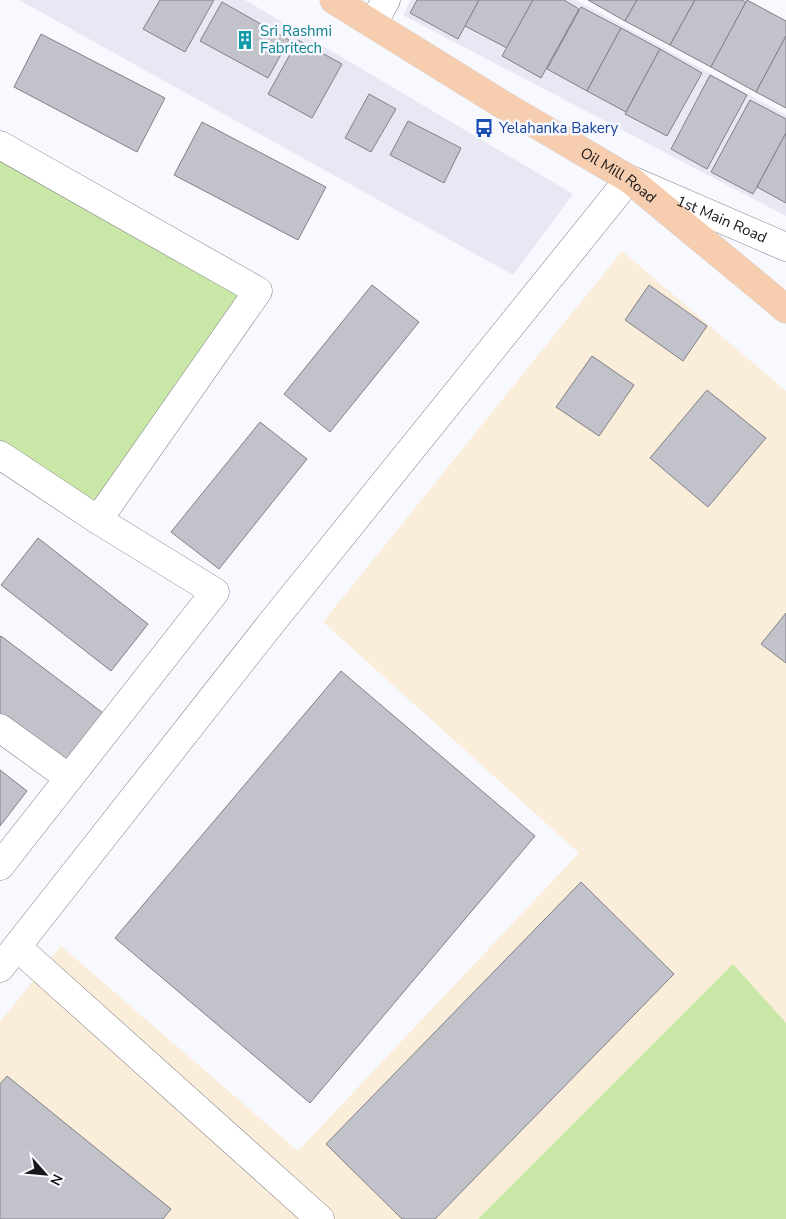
<svg xmlns="http://www.w3.org/2000/svg" width="786" height="1219" font-family="'Nunito Sans',sans-serif">
  <style>
    .built { fill: #e8e7f4 }
    .industrial { fill: #faedd9 }
    .green { fill: #c9e7a6 }
    .building { fill: #c2c2ca; stroke: #818088 }
    .lines { fill: none; stroke-linecap: round; stroke-linejoin: round }
    .minor-casing { stroke: #807f87; stroke-width: 29 }
    .major-casing { stroke: #d5d5d6; stroke-width: 29 }
    .minor { stroke: #fff; stroke-width: 28 }
    .major { stroke: #f7cdaf; stroke-width: 28 }
    .labels { text-anchor: middle; stroke-width: 5; stroke-linejoin: round; paint-order: stroke }
    .culture-label { font-size: 15px; fill: #0d838f; stroke: #f8f8ff; text-anchor: start }
    .transit-label { font-size: 15px; fill: #164399; stroke: #f8f8ff; text-anchor: start }
    .street-label { font-size: 15px; fill: #17171a; stroke: #f8f8ff }
  </style>
  <rect width="100%" height="100%" fill="#f8f8ff"/>
  <!-- built -->
  <g class="built">
    <path d="M19,0H245L573,194L513,275Z"/>
    <path d="M411,0H576L786,115V216L403,15Z"/>
  </g>
  <!-- industrial -->
  <path class="industrial" d="M622,251L786,391V1219H0V1022L61,946L298,1151L579,853L323,622Z"/>
  <!-- green -->
  <g class="green">
    <path d="M0,145L258,291L98,519L0,455Z"/>
    <path d="M733,964L786,1023V1219H478Z"/>
  </g>
  <!-- building -->
  <g class="building">
    <path d="M160,0H214L185,52L143,29Z"/>
    <path d="M417,0H479L458,39L410,13Z"/>
    <path d="M479,0H533L507,48L465,26Z"/>
    <path d="M533,0H564L579,9L541,78L502,56Z"/>
    <path d="M588,0H637L625,21Z"/>
    <path d="M637,0H695L670,45L625,21Z"/>
    <path d="M695,0H742L746,2L711,67L670,45Z"/>
    <path d="M747,0L786,21V36L756,92L711,67Z"/>
    <path d="M222,2L289,40L268,78L200,41Z"/>
    <path d="M581,7L621,28L587,91L547,69Z"/>
    <path d="M621,28L660,49L626,112L587,91Z"/>
    <path d="M41,34L165,98L137,152L14,87Z"/>
    <path d="M786,36V108L756,92Z"/>
    <path d="M298,40L342,64L312,118L268,94Z"/>
    <path d="M660,49L702,73L667,136L625,114Z"/>
    <path d="M710,75L747,95L707,169L671,149Z"/>
    <path d="M369,94L396,109L371,152L345,138Z"/>
    <path d="M750,100L786,119V133L753,194L711,172Z"/>
    <path d="M408,121L461,148L444,183L390,155Z"/>
    <path d="M202,122L326,187L298,240L174,175Z"/>
    <path d="M786,133V203L757,187Z"/>
    <path d="M372,285L419,322L330,432L284,394Z"/>
    <path d="M649,285L707,326L683,361L625,320Z"/>
    <path d="M592,356L634,385L599,436L556,407Z"/>
    <path d="M707,390L766,438L708,507L650,458Z"/>
    <path d="M260,422L307,459L219,569L171,532Z"/>
    <path d="M38,538L148,624L111,671L1,585Z"/>
    <path d="M786,613V663L761,644Z"/>
    <path d="M1,636L107,716L69,767L0,715V637Z"/>
    <path d="M341,671L535,836L310,1103L115,938Z"/>
    <path d="M0,770L27,791L0,826Z"/>
    <path d="M581,882L674,974L435,1219H402L326,1144Z"/>
    <path d="M7,1076L171,1209L163,1219H0V1084Z"/>
  </g>
  <g class="lines">
    <!-- minor casing -->
    <g class="minor-casing">
      <g id="minor">
        <path d="M373,23L386,0"/>
        <path d="M0,145L258,291L98,520"/>
        <path d="M0,455L98,520L215,592L0,866"/>
        <path d="M0,728L69,778"/>
        <path d="M17,947L320,1219"/>
        <path id="s1" d="M0,968L269,626L629,179L786,247"/>
      </g>
    </g>
    <!-- major casing -->
    <g class="major-casing">
      <g id="major">
        <path id="s2" d="M334,0L500,103L629,179L786,309"/>
      </g>
    </g>
    <!-- minor -->
    <use href="#minor" class="minor"/>
    <!-- major -->
    <use href="#major" class="major"/>
  </g>
  <!-- icons -->
  <defs>
    <g id="building-bare" transform="scale(1.5)"><path d="M-4-6H4V6H1V3H-1V6H-4ZM-2.5-4.3h1.7v1.8h-1.7ZM.8-4.3h1.7v1.8H.8ZM-2.5-1h1.7V.8h-1.7ZM.8-1h1.7V.8H.8Z" fill="#0f9aa8" stroke="#f8f8ff" stroke-width="2.5" paint-order="stroke"/></g>
    <g id="bus-bare" transform="scale(1.5)"><path d="M-5-6H5V4H4V6H2V4H-2V6H-4V4H-5ZM-3.5-4V0h7V-4ZM-3.5 1.2v1.5H-2V1.2ZM2 1.2v1.5H3.5V1.2Z" fill="#1a4fb4" stroke="#f8f8ff" stroke-width="2.5" paint-order="stroke"/></g>
  </defs>
  <g fill-rule="evenodd">
    <use href="#building-bare" x="245" y="40"/>
    <use href="#bus-bare" x="484" y="128"/>
  </g>
  <g class="labels">
    <!-- culture labels -->
    <g class="culture-label">
      <text x="260" y="36">Sri Rashmi<tspan x="260" dy="17">Fabritech</tspan></text>
    </g>
    <!-- transit labels -->
    <g class="transit-label">
      <text x="499" y="133">Yelahanka Bakery</text>
    </g>
    <!-- street labels -->
    <g class="street-label">
      <text dy="5" stroke="none"><textPath href="#s2" startOffset="334">Oil Mill Road</textPath></text>
      <text dy="5" stroke="none"><textPath href="#s1" startOffset="1110">1st Main Road</textPath></text>
    </g>
  </g>
  <!-- north arrow -->
  <g transform="translate(45 1174) rotate(117)" stroke="#f8f8ff" stroke-width="4" paint-order="stroke">
  <path d="M0-4L9 19L0 12L-9 19Z" fill="#17171a"/>
  <text y="-8" font-size="14" font-weight="bold" text-anchor="middle" fill="#17171a">N</text>
  </g>
</svg>
